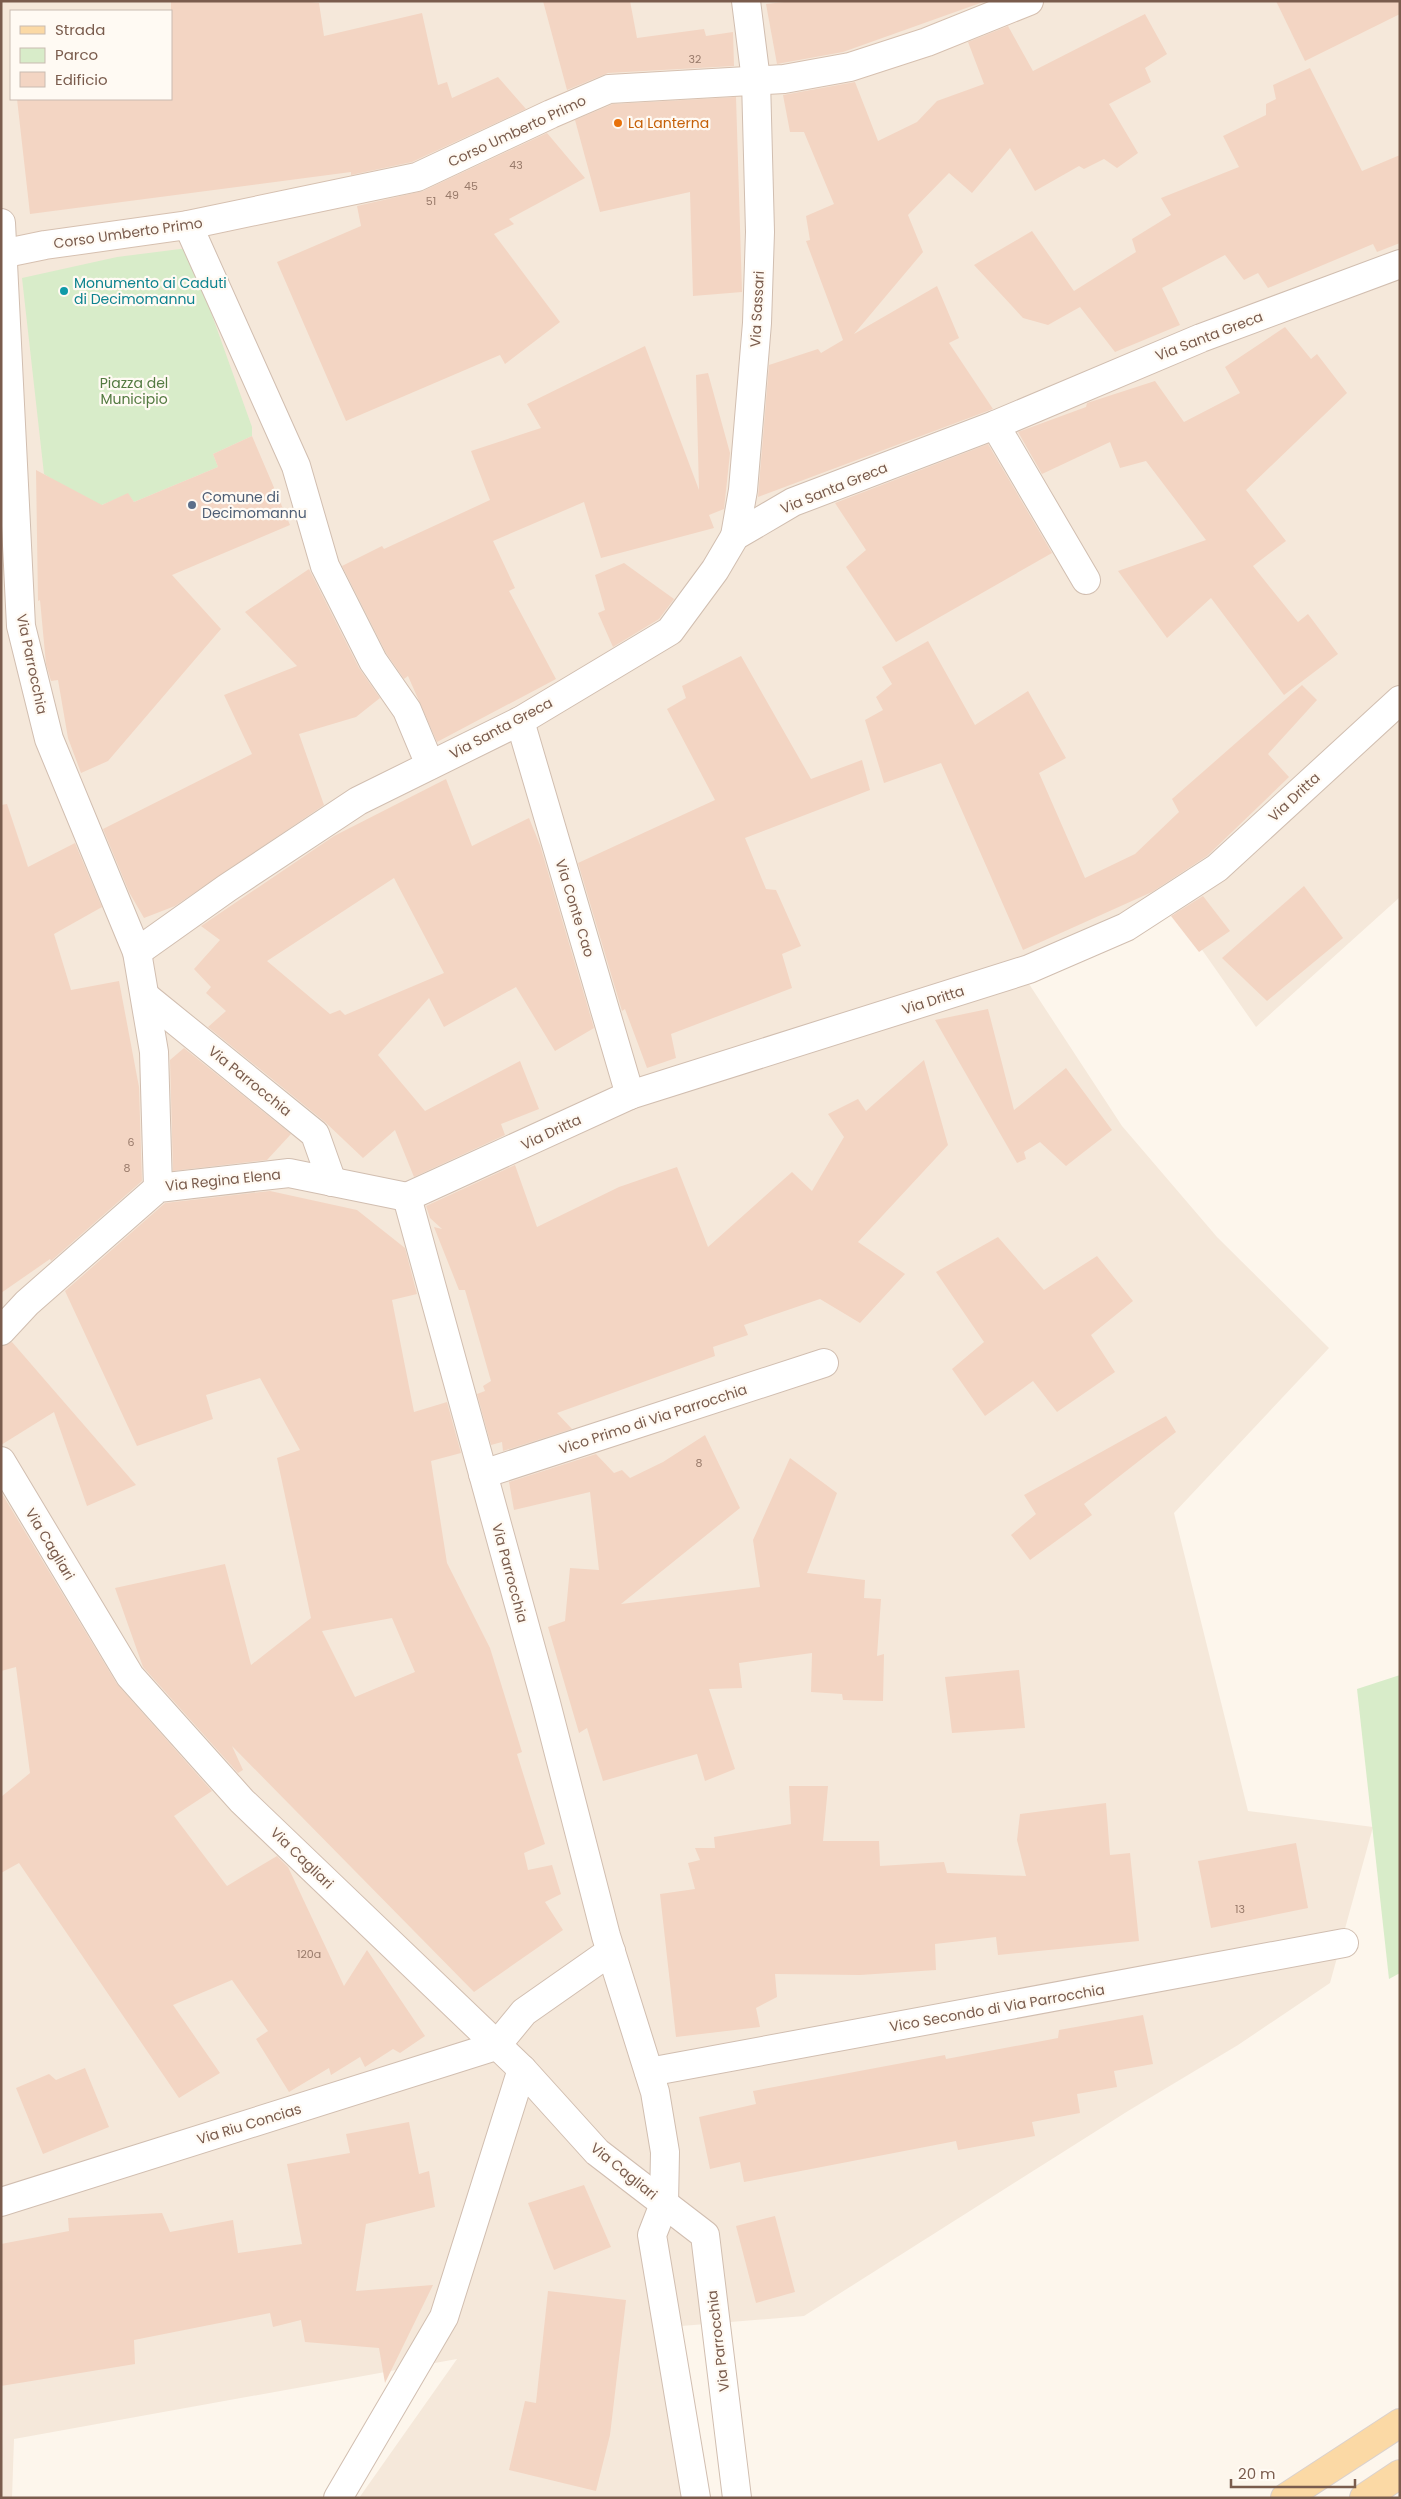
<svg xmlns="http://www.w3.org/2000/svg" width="1401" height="2499" font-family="Poppins,sans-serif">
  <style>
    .residential { fill: #f5e8da; fill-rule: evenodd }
    .green { fill: #d8ecc9 }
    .building { fill: #f3d5c3; fill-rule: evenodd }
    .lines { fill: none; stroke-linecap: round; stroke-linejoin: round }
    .street-casing { stroke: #d1beb0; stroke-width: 30 }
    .secondary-casing { stroke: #d6c0b0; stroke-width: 30 }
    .primary-casing { stroke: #dad1cd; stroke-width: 30 }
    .street { stroke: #fff; stroke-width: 28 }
    .secondary { stroke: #fff; stroke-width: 28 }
    .primary { stroke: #fbd9a5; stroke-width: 28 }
    .food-dot { fill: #e8710a; stroke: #fffaf3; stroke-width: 2 }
    .culture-dot { fill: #0f9aa8; stroke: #fffaf3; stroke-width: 2 }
    .service-dot { fill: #5c6f8a; stroke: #fffaf3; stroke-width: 2 }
    .labels { text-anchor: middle; stroke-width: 4.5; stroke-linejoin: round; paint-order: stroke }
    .number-label { font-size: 11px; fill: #987a6a }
    .food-label { font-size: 14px; fill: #c56008; stroke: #fffaf3; text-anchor: start }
    .street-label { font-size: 14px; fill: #7a5c4d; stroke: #fffaf3 }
    .culture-label { font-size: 14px; fill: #0d838f; stroke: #fffaf3; text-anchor: start }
    .park-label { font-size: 14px; fill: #537a41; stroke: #fffaf3 }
    .service-label { font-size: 14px; fill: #4e5e75; stroke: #fffaf3; text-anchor: start }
  </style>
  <rect width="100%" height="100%" fill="#fdf6ec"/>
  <!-- residential -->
  <path class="residential" d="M1,1H1400V897L1256,1027L1170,904L1029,984L1122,1126L1217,1237L1329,1348L1174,1513L1248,1811L1373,1827L1330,1983L1238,2045L1128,2111L804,2316L669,2327L683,2498H359L457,2359L14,2439L12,2498H1ZM11,11H171V99H11Z"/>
  <!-- green -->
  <g class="green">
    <path d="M188,248L252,427V436L213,454L218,467L134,502L128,494L97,507L44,474L22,278L117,257Z"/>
    <path d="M1400,1675V1973L1389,1979L1357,1689Z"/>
  </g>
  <!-- building -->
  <g class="building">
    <path d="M171,1H303L319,3L324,36L422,13L438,85L447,82L452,98L498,77L526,109L412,162L351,175V172L30,214L17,99H171Z"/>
    <path d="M543,1H630L637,38L704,29L706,36L733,32L734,66L608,73L567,90Z"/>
    <path d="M793,1H986L843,52L777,64L766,4Z"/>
    <path d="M1276,1H1400V14L1305,61Z"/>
    <path d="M1145,14L1167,54L1145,68L1151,82L1109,104L1138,153L1117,168L1104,159L1084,169L1079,166L1035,191L1010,148L972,193L949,173L908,215L923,252L854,334L937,286L959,338L949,343L993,409L758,497L769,365L818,349L821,353L843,340L806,241L810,240L806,216L834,204L804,132H790L783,95L855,82L878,141L917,122L937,101L984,84L968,42L1008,26L1033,71Z"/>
    <path d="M1310,68L1362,171L1400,155V243L1377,252L1373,244L1268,288L1258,273L1244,280L1225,255L1162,288L1180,325L1115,352L1080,307L1048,325L1023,318L974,265L1032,231L1074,291L1136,252L1132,239L1171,215L1161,198L1239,167L1223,136L1266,115V104L1276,99L1273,85Z"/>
    <path d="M736,97L742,292L693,296L690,192L600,212L575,120L613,104Z"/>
    <path d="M547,133L585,178L509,219L514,224L494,234L560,322L505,364L500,355L346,421L277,262L361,226L357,206L423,191Z"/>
    <path d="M1285,327L1311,359L1317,354L1347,393L1246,490L1286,541L1253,566L1298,622L1308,614L1338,654L1284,695L1211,598L1167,638L1118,571L1206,540L1146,461L1120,468L1110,442L1042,474L1018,432L1086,407L1087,403L1155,381L1184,422L1240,393L1225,367Z"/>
    <path d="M645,346L699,490L696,375L708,373L730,453L724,509L709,515L714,528L601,558L584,502L493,541L515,588L509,591L556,679L437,742L408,676L404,679L386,653L342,566L382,546L384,549L490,500L471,451L541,428L527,404Z"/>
    <path d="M252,436L290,525L172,575L221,629L108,761L81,773L68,738L58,680L51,681L46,664L40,600L38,601L36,470L102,505L128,493L134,502L218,467L213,454Z"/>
    <path d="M988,444L1052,553L896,642L846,567L866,550L835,503Z"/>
    <path d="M624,563L674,599L659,619L613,647L598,613L605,610L595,575Z"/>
    <path d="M309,569L359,668L380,698L356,717L299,734L324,805L175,906L144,918L129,892L103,829L252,754L224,695L297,666L245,612Z"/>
    <path d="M928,641L975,725L1028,691L1066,758L1039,773L1085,878L1135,854L1179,812L1172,799L1302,685L1317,700L1268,754L1289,777L1207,856L1152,892L1023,950L941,763L884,783L865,720L883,710L876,697L892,684L882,667Z"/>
    <path d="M741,656L811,779L862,760L870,790L745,838L766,889L776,890L801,946L782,954L792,988L671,1034L676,1058L647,1068L625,1009L622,1011L578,863L715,800L667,709L686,698L682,686Z"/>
    <path d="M446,779L472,846L529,818L540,845L594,1028L555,1051L516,987L444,1027L429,998L378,1055L425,1111L520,1061L539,1109L501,1124L505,1135L414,1177L395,1130L363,1158L325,1122L208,1027L226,1011L206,993L211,987L194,969L220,940L201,926L334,836ZM394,878L444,973L345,1015L340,1010L330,1014L267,961Z"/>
    <path d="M7,804L28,867L75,843L102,907L54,934L71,990L119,981L139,1087L142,1181L51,1261L50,1259L1,1293V805Z"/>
    <path d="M1304,886L1343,938L1267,1001L1222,958Z"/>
    <path d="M1203,896L1230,931L1199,952L1171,916Z"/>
    <path d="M988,1009L1014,1110L1066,1068L1112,1130L1066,1166L1040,1142L1024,1152L1026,1159L1017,1163L935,1020Z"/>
    <path d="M184,1048L291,1134L267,1160L173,1171L170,1060Z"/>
    <path d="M924,1060L948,1145L858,1242L905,1274L860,1323L820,1299L744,1325L748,1335L713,1347L715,1356L557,1413L572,1429L503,1451L502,1442L491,1445L477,1394L485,1391L483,1386L491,1381L465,1290H459L434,1227L442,1229L430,1218L426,1206L515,1165L537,1227L619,1187L677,1167L708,1247L792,1172L812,1191L844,1137L828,1114L858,1099L866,1111Z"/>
    <path d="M270,1191L357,1210L405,1248L417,1294L392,1300L414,1412L447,1402L461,1453L431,1461L447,1563L490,1648L522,1752L517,1754L545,1844L524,1853L528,1870L552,1865L561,1894L545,1902L563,1930L474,1992L232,1746L243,1770L238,1773L143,1667L115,1588L225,1564L251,1665L311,1618L277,1458L300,1450L260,1378L206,1395L213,1419L137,1446L65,1291L165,1203ZM392,1618L415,1672L355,1697L322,1631Z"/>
    <path d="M998,1237L1044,1290L1097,1256L1133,1301L1091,1335L1115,1372L1057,1412L1033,1381L985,1416L952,1369L984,1342L936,1272Z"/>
    <path d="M12,1342L44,1379L136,1485L87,1506L54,1412L1,1445V1346Z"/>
    <path d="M1166,1416L1176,1432L1084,1504L1092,1515L1030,1560L1011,1535L1036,1514L1024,1495Z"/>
    <path d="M705,1435L740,1508L621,1604L760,1587L753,1540L790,1458L837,1493L807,1573L865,1580L864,1598L881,1599L877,1656L884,1654L883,1701L843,1700L842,1694L811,1692L812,1653L739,1663L742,1688L709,1689L735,1769L705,1781L697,1754L603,1781L587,1728L579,1733L548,1627L565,1621L570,1568L599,1570L590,1492L514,1510L509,1482L596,1454L614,1473L622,1470L630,1478L663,1462Z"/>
    <path d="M1,1492L117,1684L212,1791L174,1816L227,1886L277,1856L288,1867L344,1986L367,1950L425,2036L400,2053L393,2049L365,2067L360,2057L331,2075L329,2068L289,2092L256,2039L268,2031L232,1980L173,2005L220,2073L179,2098L19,1863L1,1873V1797L30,1773L16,1667L1,1671Z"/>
    <path d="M1019,1670L1025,1728L952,1733L945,1677Z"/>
    <path d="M789,1786H828L823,1841H879L880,1866L944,1862L947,1873L1026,1876L1017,1840L1020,1814L1106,1803L1110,1855L1130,1853L1139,1941L998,1955L996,1937L935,1944L936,1970L860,1975L775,1974L777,1997L756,2008L760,2027L676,2037L660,1894L695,1889L688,1863L700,1860L695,1848H715L714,1837L791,1824Z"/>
    <path d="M1296,1843L1308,1908L1211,1928L1198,1861Z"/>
    <path d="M1143,2015L1153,2064L1114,2071L1117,2087L1077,2094L1080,2113L1032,2122L1035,2136L958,2150L956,2141L744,2182L740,2162L710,2169L699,2117L756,2104L753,2091L945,2055L946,2059L1058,2038L1059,2030Z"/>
    <path d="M85,2068L109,2127L43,2154L16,2088L49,2074L56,2080Z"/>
    <path d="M409,2122L419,2174L429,2171L435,2207L366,2224L356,2291L433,2285L385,2383L379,2348L305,2342L301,2320L273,2327L270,2313L134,2340L135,2364L1,2386V2244L69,2231L68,2218L162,2213L170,2232L233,2220L238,2253L302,2244L287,2164L350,2153L346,2134Z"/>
    <path d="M584,2185L611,2247L554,2270L528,2203Z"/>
    <path d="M775,2216L795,2292L756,2303L736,2226Z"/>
    <path d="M548,2291L626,2300L610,2435L596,2491L509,2470L525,2401L536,2403Z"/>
  </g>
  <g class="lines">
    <!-- street casing -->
    <g class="street-casing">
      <g id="street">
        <path d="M1,223L21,626L49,739L137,952L154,1052L158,1188"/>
        <path d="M188,225L296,466L325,566L373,661L407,710L430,765"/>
        <path d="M995,425L1086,580"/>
        <path d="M735,536L743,490L757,323L760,232L756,80L746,1"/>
        <path d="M520,721L630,1095"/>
        <path d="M137,952L227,888L358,801L520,721L670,631L715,570L735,536L793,502L995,425L1201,338L1400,264"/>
        <path d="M145,996L315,1134L332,1182"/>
        <path d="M407,1197L546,1703L606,1936L655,2092L665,2152L664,2204L652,2235L696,2498"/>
        <path d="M407,1197L630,1095L1029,969L1126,927L1217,868L1400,700"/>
        <path d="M1,1331L27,1303L158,1188L289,1173L407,1197"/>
        <path d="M1,1461L130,1676L242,1801L522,2069L597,2152L705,2235L737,2498"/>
        <path d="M483,1474L824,1363"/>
        <path d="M649,2072L1344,1943"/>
        <path d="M1,2202L496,2046L524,2012L611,1951"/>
        <path d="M338,2498L444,2317L522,2069"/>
      </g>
    </g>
    <!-- secondary casing -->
    <g class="secondary-casing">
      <path id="secondary" d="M1,254L45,245L188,225L417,177L551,114L609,89L784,79L850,67L927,42L1029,1"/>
    </g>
    <!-- primary casing -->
    <g class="primary-casing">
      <g id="primary">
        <path d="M1285,2498L1400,2423"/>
        <path d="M1364,2498L1400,2474"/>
      </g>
    </g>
    <!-- street -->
    <use href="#street" class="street"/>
    <!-- secondary -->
    <use href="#secondary" class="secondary"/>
    <!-- primary -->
    <use href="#primary" class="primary"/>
  </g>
  <!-- markers -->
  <circle class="food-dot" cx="618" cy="123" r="5"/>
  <circle class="culture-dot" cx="64" cy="291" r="5"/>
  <circle class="service-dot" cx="192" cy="505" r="5"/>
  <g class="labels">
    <!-- number labels -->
    <g class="number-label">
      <text x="695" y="63">32</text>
      <text x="516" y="169">43</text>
      <text x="471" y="190">45</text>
      <text x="452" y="199">49</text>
      <text x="431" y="205">51</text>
      <text x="131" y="1146">6</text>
      <text x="127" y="1172">8</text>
      <text x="699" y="1467">8</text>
      <text x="1240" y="1913">13</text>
      <text x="309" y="1958">120a</text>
    </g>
    <!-- food labels -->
    <g class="food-label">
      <text x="628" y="128">La Lanterna</text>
    </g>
    <!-- street labels -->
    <g class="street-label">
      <text transform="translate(517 131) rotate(-25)" y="5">Corso Umberto Primo</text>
      <text transform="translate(128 233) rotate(-8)" y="5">Corso Umberto Primo</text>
      <text transform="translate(757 309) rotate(-87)" y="5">Via Sassari</text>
      <text transform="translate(1209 336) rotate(-21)" y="5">Via Santa Greca</text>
      <text transform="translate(834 488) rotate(-22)" y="5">Via Santa Greca</text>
      <text transform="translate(32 664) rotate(78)" y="5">Via Parrocchia</text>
      <text transform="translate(501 728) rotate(-28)" y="5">Via Santa Greca</text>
      <text transform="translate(1294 797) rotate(-43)" y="5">Via Dritta</text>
      <text transform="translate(575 908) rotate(73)" y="5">Via Conte Cao</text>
      <text transform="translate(933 1000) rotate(-18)" y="5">Via Dritta</text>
      <text transform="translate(250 1081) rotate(39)" y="5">Via Parrocchia</text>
      <text transform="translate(551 1132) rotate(-25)" y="5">Via Dritta</text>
      <text transform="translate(223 1180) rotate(-6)" y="5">Via Regina Elena</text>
      <text transform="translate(653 1419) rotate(-18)" y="5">Vico Primo di Via Parrocchia</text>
      <text transform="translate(50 1544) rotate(59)" y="5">Via Cagliari</text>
      <text transform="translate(510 1573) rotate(75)" y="5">Via Parrocchia</text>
      <text transform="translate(302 1858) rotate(44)" y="5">Via Cagliari</text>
      <text transform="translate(997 2008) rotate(-10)" y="5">Vico Secondo di Via Parrocchia</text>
      <text transform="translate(249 2124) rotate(-17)" y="5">Via Riu Concias</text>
      <text transform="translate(624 2171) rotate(39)" y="5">Via Cagliari</text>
      <text transform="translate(718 2341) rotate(-97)" y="5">Via Parrocchia</text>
    </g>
    <!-- culture labels -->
    <g class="culture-label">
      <text x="74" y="288">Monumento ai Caduti<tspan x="74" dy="16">di Decimomannu</tspan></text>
    </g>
    <!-- park labels -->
    <g class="park-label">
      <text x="134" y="388">Piazza del<tspan x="134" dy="16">Municipio</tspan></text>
    </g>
    <!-- service labels -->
    <g class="service-label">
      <text x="202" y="502">Comune di<tspan x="202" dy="16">Decimomannu</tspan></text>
    </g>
  </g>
  <!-- border -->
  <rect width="1401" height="2499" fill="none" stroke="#7a5c4d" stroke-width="5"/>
  <!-- legend -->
  <rect x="10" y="10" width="162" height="90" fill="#fffaf3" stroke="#cabbb1"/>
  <rect x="20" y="26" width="25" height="8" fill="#fbd9a5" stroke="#cabbb1"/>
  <text x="55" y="35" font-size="15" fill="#7a5c4d">Strada</text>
  <rect x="20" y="48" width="25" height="15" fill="#d8ecc9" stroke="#cabbb1"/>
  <text x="55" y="60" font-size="15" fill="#7a5c4d">Parco</text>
  <rect x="20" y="72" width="25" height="15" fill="#f3d5c3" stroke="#cabbb1"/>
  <text x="55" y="85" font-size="15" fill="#7a5c4d">Edificio</text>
  <!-- scale -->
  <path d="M1231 2479v8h124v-8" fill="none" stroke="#7a5c4d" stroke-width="2.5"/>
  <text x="1238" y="2479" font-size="15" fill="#7a5c4d" stroke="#fffaf3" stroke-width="4" paint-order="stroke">20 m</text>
</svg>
